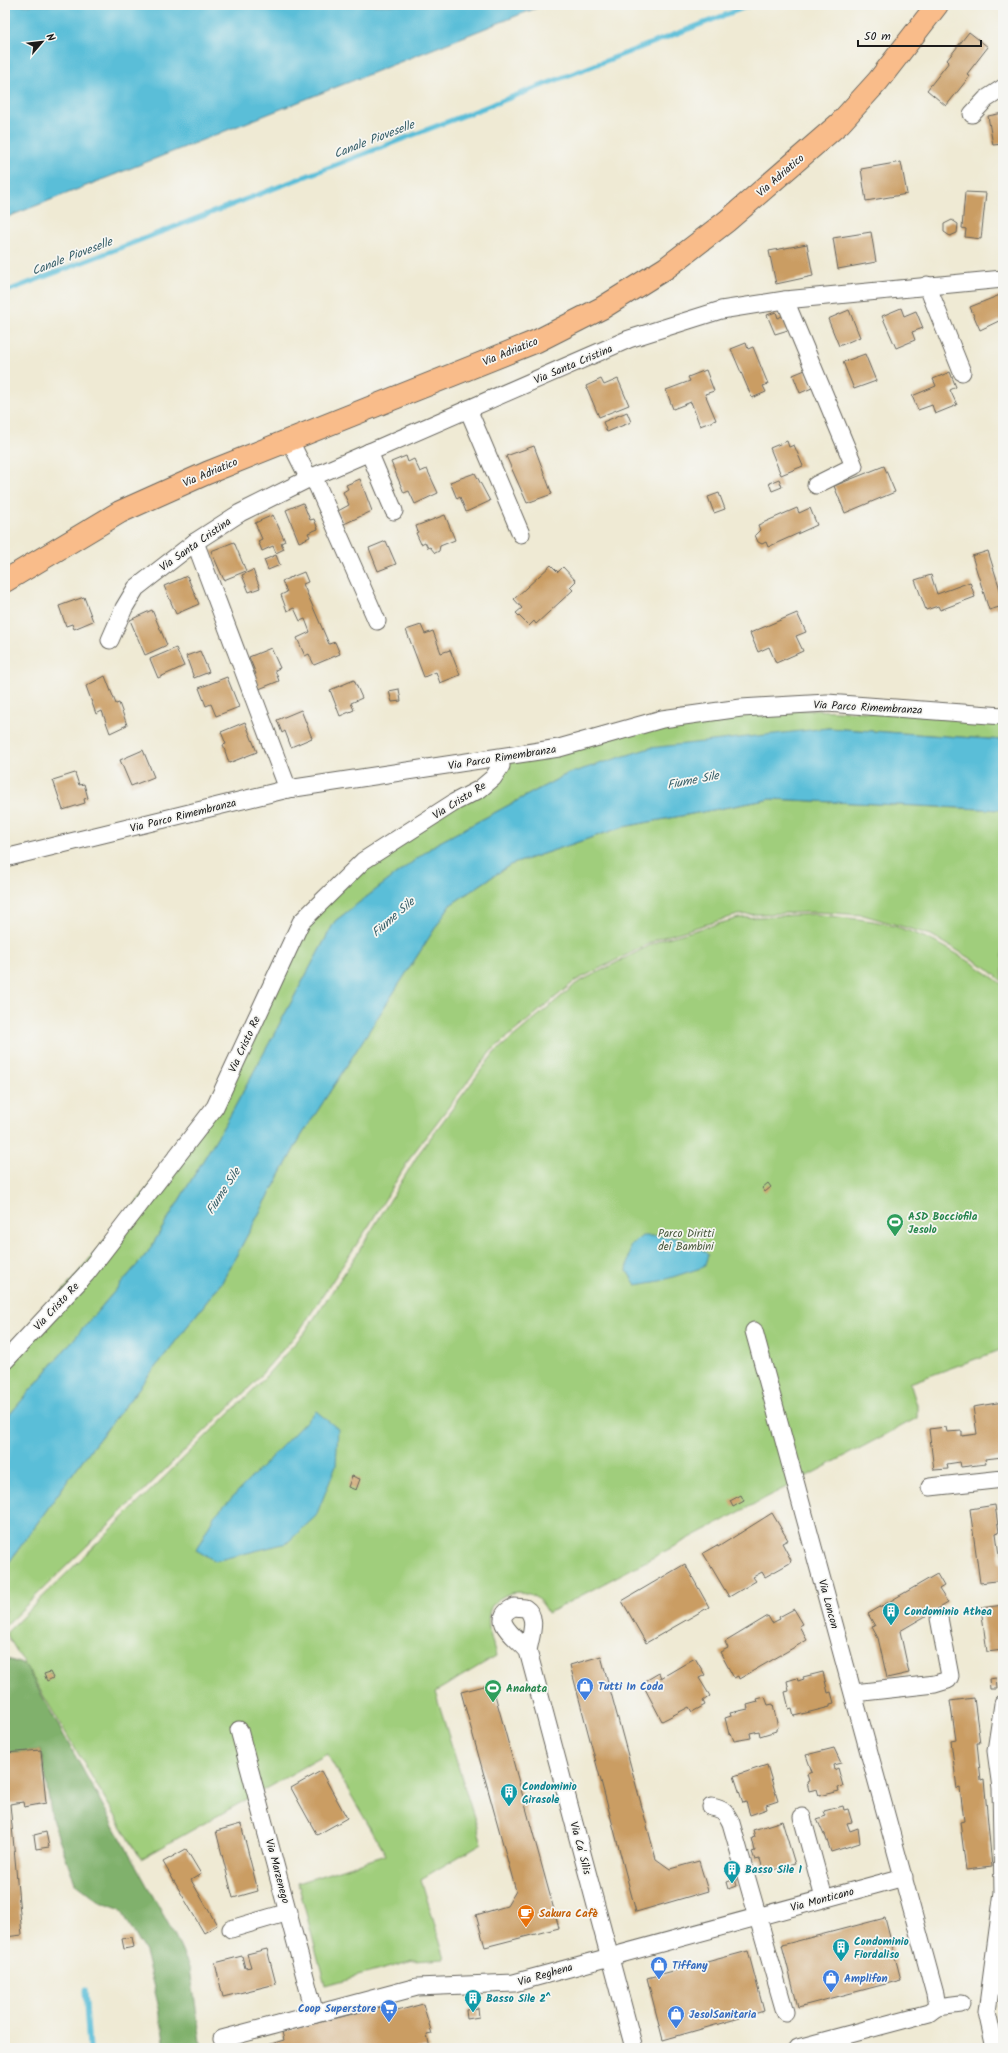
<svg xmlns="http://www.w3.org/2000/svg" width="1008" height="2053" font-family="Kalam,sans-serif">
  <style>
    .green { fill: #a0ce7c; stroke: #5e754c }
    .forest { fill: #80b16c; stroke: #4e6644 }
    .water { fill: #5abed8; stroke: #3b6d7a }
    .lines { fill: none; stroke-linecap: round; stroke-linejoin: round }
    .stream { stroke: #5abed8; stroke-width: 5 }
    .building { fill: #ca9d63 }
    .minor-casing { stroke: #66645c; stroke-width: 19 }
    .major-casing { stroke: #66645c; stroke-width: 24 }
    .minor { stroke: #fff; stroke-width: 17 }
    .major { stroke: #f9bc8a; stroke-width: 22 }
    .labels { text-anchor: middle; stroke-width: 3.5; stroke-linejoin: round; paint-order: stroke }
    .street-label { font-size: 11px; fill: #1c1c1c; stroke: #f6f6f2 }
    .leisure-label { font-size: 11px; font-weight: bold; fill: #27864d; stroke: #f6f6f2; text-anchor: start }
    .park-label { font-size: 11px; fill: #4a5a3e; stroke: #f6f6f2 }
    .culture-label { font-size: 11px; font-weight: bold; fill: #0d838f; stroke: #f6f6f2; text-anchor: start }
    .shop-label { font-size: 11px; font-weight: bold; fill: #366cbe; stroke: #f6f6f2; text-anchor: start }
    .food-label { font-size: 11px; font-weight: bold; fill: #c56008; stroke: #f6f6f2; text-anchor: start }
    .water-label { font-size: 12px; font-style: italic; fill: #355d67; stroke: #f6f6f2 }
  </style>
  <rect width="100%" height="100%" fill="#f6f6f2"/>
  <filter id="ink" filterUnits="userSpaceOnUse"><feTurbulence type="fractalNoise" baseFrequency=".025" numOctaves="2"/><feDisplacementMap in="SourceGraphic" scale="8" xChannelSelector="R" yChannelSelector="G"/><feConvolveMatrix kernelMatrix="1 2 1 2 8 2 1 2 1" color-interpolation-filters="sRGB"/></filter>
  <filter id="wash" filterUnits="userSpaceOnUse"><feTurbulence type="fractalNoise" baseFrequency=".012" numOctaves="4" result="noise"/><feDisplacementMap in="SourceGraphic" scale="16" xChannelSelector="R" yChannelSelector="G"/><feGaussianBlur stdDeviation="0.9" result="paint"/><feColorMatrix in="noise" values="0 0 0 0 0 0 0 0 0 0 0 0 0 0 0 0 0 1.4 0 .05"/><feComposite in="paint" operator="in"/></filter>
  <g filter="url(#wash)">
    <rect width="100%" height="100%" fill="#efead4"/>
    <!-- green -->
    <g class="green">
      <path d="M741,708L1003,716V740L828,728L567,774L436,844L335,921L231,1114L148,1252L5,1420V1361L215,1107L301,922L363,861L480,789L500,758Z"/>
      <path d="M771,799L1003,810V982L987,968L931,935L863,915L815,912L738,915L660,938L575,981L491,1051L412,1155L370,1224L300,1330L253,1384L5,1626V1568L81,1462L222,1282L300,1138L450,905L510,865L623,827Z"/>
      <path d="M815,914C834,917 854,918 873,921C921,930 965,956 1003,985V1349L910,1383L917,1405V1418L548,1613C540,1595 521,1586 502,1597C497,1600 492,1604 490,1610C485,1625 493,1641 496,1656L435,1692L482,1843L421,1879L445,1959L413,1961L325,1985L298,1883L386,1855L327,1754L141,1859L6,1633L258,1385L305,1332L357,1254L419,1153L494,1053L577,983L660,940L739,918Z"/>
    </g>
    <!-- forest -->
    <path class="forest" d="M5,1658L25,1665L175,1936L190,1969L202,2048H165L159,2008L145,1952L121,1910L100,1902L75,1883L52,1819L41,1750L5,1753Z"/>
    <!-- water -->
    <g class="water">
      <path d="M5,5H544L5,218Z"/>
      <path d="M828,728L1003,740V810L771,799L623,827L510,865L450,905L300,1138L222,1282L81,1462L5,1568V1420L148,1252L231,1114L335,921L436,844L567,774L650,748Z"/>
      <path d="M642,1236C666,1236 691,1236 708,1255L704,1267L660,1281L636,1285L627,1271L630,1246Z"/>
      <path d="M316,1411L338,1429L336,1466L316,1516L287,1543L215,1561L196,1550L214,1516Z"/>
    </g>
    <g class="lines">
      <!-- stream -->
      <g class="stream">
        <path d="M5,292L751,5"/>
        <path d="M85,1990L89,2048"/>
      </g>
    </g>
    <g id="blocks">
      <!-- building -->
      <g class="building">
        <path d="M969,32L988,47L967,74L970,76L946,106L927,90L949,62L947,60Z"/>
        <path d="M1003,113V144L993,145L988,116Z"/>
        <path d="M901,162L907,194L866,201L861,169Z"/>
        <path d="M965,192L986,193L981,239L965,237L966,229L962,228Z"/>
        <path d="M952,220L958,224L957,233L950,236L944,232V224Z"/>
        <path d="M871,232L876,262L838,269L833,238Z"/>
        <path d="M807,244L813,276L776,284L769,251Z"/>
        <path d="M1000,295L1003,302V319L980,330L970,307Z"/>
        <path d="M901,308L904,316L916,311L923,328L912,332L915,340L896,348L882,316Z"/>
        <path d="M849,310L860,337L839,346L828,319Z"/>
        <path d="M776,312L778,318L782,316L788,330L775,334L767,315Z"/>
        <path d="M746,343L748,349L753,347L768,384L763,386L766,392L752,398L731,349Z"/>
        <path d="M865,354L876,381L854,389L843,362Z"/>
        <path d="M706,370L714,391L705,394L716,420L700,426L691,402L673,409L666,390L690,381L688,377Z"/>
        <path d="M805,370L812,388L800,393L793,375Z"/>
        <path d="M950,372L956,387L950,390L957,405L935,414L932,405L918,410L912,396L936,386L933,379Z"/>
        <path d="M601,379L604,385L618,379L629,405L599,417L586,386Z"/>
        <path d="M627,412L631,422L607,432L603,422Z"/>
        <path d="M787,441L789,447L794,445L803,466L781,475L770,448Z"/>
        <path d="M534,446L552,494L527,503L506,456Z"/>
        <path d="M406,456L408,462L414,459L420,472L427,469L438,493L415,504L409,491L404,493L391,462Z"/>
        <path d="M884,466L895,492L845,513L834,486Z"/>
        <path d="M475,473L490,501L466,512L460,497L457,499L450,482Z"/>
        <path d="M360,479L372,511L344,524L338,511L349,505L343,492L348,489L346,485Z"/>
        <path d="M779,479L782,487L772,491L769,483Z"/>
        <path d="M719,493L725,509L714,513L708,497Z"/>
        <path d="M303,503L310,520L314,519L318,529L308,533L310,537L299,542L286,510Z"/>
        <path d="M797,508L799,513L810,508L817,525L768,547L766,542L762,544L758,542L755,535L760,530L758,525Z"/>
        <path d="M273,515L285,541L281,543L284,549L276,553L273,546L262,551L258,541L262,539L255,523Z"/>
        <path d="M445,515L455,540L440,546L439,551L435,553L430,547L428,548L425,542L421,544L416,533L418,532L416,526Z"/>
        <path d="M386,541L396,564L378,571L369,548Z"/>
        <path d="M234,542L246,571L224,580L211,551Z"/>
        <path d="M988,551L1003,599V606L989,610L972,556Z"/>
        <path d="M276,555L280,565L268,570L264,560Z"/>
        <path d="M551,565L558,572L563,567L576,581L570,587L573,590L536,624L534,621L529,626L516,613L522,608L514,599Z"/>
        <path d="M253,570L260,588L249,592L242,575Z"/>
        <path d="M304,572L308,582L303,584L329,644L335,642L340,654L314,665L309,654L305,656L297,638L310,632L305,619L300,621L294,608L287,611L281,595L287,592L282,581Z"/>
        <path d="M931,575L937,594L970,582L975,597L940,610L938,606L926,610L915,580Z"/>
        <path d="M187,576L199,604L176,614L164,586Z"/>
        <path d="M84,597L93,621L74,629L72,624L66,626L59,606Z"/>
        <path d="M152,610L167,645L145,655L130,620Z"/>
        <path d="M797,613L806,632L796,636L803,651L776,663L769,647L758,652L750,633Z"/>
        <path d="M421,625L425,634L433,631L441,653L450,650L460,675L440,683L436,672L424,677L406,630Z"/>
        <path d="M176,648L184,666L158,678L150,659Z"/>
        <path d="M271,648L280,668L275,670L279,681L259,689L253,675L256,674L249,657Z"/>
        <path d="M200,651L209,672L194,678L186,656Z"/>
        <path d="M105,676L116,704L119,703L127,725L110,733L102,711L96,714L86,686Z"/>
        <path d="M227,677L239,707L216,716L211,704L206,706L199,688Z"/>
        <path d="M354,680L362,698L351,703L354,710L340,716L330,690Z"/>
        <path d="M399,689L401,701L392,702L389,691Z"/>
        <path d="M301,710L312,738L291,747L285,731L282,733L277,720Z"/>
        <path d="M245,722L257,752L229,763L223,745L226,744L221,732Z"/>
        <path d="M143,750L154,777L131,786L120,760Z"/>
        <path d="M75,773L79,785L84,784L88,798L84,799L85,803L63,810L53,780Z"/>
        <path d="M768,1183L771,1187L765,1192L762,1188Z"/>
        <path d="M1003,1402V1457L985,1459L986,1464L961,1467L960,1462L947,1464L948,1469L934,1470L929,1429L946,1427L947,1432L962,1431V1436L977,1434L973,1407Z"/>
        <path d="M352,1476L360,1479L356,1490L348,1487Z"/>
        <path d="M741,1495L744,1501L733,1507L730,1501Z"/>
        <path d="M995,1505L999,1532L996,1533L1000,1563H1002L1003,1580L980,1583L970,1509Z"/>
        <path d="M772,1513L788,1540L782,1543L791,1560L790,1563L765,1577L762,1572L753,1577L756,1581L729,1597L703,1553L717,1545L718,1547Z"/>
        <path d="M685,1564L709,1607L646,1643L622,1601Z"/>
        <path d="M937,1574L944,1586L939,1589L948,1603L900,1631L909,1673L887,1678L878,1638L872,1627L875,1626L868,1614Z"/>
        <path d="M1003,1605V1650L987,1652L981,1608Z"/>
        <path d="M794,1609L803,1624L799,1626L807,1640L739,1679L738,1676L734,1678L720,1652L728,1648L725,1642L768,1616L772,1623L780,1619L779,1617Z"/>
        <path d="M601,1656L656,1859L670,1869L699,1861L708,1891L636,1912L570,1665Z"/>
        <path d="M695,1658L705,1675L699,1678L710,1696L703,1701L705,1705L692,1712L689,1707L662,1721L642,1683L659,1673L661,1678Z"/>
        <path d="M50,1672L53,1678L47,1681L44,1674Z"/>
        <path d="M823,1672L828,1693L831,1692L834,1703L830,1704V1707L794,1716L792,1708L789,1709L785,1692L789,1691L787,1681L797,1678L798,1681L804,1679L803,1677Z"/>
        <path d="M996,1678L997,1689H990L989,1679Z"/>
        <path d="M492,1684L559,1928L485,1947L476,1915L507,1906L516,1891L461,1692Z"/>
        <path d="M765,1697L768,1705L773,1704L778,1728L776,1729V1731L760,1736L759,1731L750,1733L751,1738L734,1741L731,1733L729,1734L725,1718L731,1716L730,1713L748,1709L747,1705L758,1702L757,1699Z"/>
        <path d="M974,1698L980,1743H977L981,1780L984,1779L992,1867L966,1870L960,1822L964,1821L960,1788L957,1789L951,1741L956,1740L950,1701Z"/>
        <path d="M834,1748L841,1763L833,1765L834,1770L838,1768L843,1786L838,1787L839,1791L819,1796L817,1789L809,1791L807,1782L809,1781L807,1774L812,1772L806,1755Z"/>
        <path d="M41,1750L46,1803L24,1807L23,1802L10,1804L22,1935L5,1937V1753Z"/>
        <path d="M767,1765L778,1801L766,1805L767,1809L750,1815L746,1802L743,1803L734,1776Z"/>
        <path d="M321,1771L347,1818L317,1835L291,1788Z"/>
        <path d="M843,1806L844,1810L848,1809L852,1822L847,1823L850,1831L858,1828L860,1843L831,1852L825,1835H824L817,1819L826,1816L824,1811Z"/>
        <path d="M782,1821L795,1864L764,1873L760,1859L755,1860L752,1852L755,1851L752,1838L755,1837L753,1830Z"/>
        <path d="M241,1824L258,1891L233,1898L216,1831Z"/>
        <path d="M46,1832L49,1847L36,1849L34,1835Z"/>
        <path d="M186,1849L201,1874L191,1880L217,1925L204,1933L163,1862Z"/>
        <path d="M735,1879L737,1886L729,1889L727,1882Z"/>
        <path d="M885,1918L901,1980L798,2007L782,1945Z"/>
        <path d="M132,1937L134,1947L124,1949L122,1939Z"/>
        <path d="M267,1949L276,1984L223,1997L215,1963L242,1956L245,1968L251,1967L247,1954Z"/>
        <path d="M748,1951L764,2011L663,2040L647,1978Z"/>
        <path d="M423,2004L432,2034L427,2035L430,2048H257L284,2040L282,2032L388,2005L390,2013Z"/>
        <path d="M478,2008L479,2017L467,2019L466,2010Z"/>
      </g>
    </g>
  </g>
  <g filter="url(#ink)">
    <use href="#blocks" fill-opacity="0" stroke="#66645c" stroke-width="1"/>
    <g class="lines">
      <!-- minor casing -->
      <g class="minor-casing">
        <g id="minor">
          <path d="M972,114L986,99L1003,88"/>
          <path d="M927,285L962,372"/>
          <path d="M785,300L854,466L816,485"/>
          <path d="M468,409L521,534"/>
          <path d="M290,441L305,471L317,485L377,621"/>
          <path d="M369,452L394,511"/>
          <path d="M195,542L288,789"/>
          <path d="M110,640L124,608L136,588L195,542L240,513L310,478L629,339L721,310L785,300L1003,279"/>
          <path d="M5,858L288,789L559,748L662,719L741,708L827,703L1003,716"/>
          <path d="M754,1331L935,1994L937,2007L929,2013L798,2048"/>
          <path d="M5,1361L86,1274L215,1107L301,922L363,861L455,802L480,789L493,778L501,766L500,758"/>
          <path d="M930,1487L1003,1479"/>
          <path d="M528,1651C519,1639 486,1620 514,1607L525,1608C539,1617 530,1637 528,1651L634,2048"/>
          <path d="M854,1693L935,1684L948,1680L950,1676L939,1618"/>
          <path d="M239,1730L315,2014"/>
          <path d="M711,1807C723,1809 726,1812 731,1823L785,2012"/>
          <path d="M802,1817L824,1898"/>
          <path d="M231,1929L289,1912"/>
          <path d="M937,2007L961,2004"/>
          <path d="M222,2039L417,1987L514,1983L904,1877"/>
          <path d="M995,2048L987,2012L1003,1892L1001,1788L996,1751L1003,1704"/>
        </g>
      </g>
      <!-- major casing -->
      <g class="major-casing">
        <path id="major" d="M5,581L120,512L207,473L537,341L602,308L666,268L727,221L840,123L878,81L937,5"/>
      </g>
      <!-- minor -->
      <use href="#minor" class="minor"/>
      <!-- major -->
      <use href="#major" class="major"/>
    </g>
  </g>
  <!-- icons -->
  <defs>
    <g id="stadium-pin" transform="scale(0.9)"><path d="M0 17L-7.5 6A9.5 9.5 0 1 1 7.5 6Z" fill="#2e9e5b" stroke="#f6f6f2"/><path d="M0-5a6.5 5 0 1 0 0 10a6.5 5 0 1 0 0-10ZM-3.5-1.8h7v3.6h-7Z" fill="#fff"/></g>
    <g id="building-pin" transform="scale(0.9)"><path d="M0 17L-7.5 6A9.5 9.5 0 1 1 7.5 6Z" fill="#0f9aa8" stroke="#f6f6f2"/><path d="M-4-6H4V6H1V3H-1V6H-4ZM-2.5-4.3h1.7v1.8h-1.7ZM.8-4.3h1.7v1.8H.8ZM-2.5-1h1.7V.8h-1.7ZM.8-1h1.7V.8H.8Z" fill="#fff"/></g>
    <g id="shop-pin" transform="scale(0.9)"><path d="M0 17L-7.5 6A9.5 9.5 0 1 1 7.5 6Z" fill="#3f7fe0" stroke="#f6f6f2"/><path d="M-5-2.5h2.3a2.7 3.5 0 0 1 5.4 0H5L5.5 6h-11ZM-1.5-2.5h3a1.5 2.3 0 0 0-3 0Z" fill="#fff"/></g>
    <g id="cafe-pin" transform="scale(0.9)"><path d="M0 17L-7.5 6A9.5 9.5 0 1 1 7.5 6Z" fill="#e8710a" stroke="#f6f6f2"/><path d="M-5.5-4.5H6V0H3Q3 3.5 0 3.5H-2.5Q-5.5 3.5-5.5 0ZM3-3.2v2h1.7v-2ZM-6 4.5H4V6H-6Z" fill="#fff"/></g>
    <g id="supermarket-pin" transform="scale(0.9)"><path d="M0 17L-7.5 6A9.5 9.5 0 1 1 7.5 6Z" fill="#3f7fe0" stroke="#f6f6f2"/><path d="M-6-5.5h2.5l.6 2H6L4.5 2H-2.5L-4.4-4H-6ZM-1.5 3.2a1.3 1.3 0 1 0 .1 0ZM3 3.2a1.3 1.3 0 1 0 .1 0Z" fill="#fff"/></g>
  </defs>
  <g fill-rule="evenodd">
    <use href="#stadium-pin" x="895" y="1222"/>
    <use href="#building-pin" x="891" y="1611"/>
    <use href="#shop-pin" x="585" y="1686"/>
    <use href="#stadium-pin" x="493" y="1688"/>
    <use href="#building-pin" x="509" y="1792"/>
    <use href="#building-pin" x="732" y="1869"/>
    <use href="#cafe-pin" x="526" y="1913"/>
    <use href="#building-pin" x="841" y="1947"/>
    <use href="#shop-pin" x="659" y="1965"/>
    <use href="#shop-pin" x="831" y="1978"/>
    <use href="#building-pin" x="473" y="1998"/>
    <use href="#supermarket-pin" x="389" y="2008"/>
    <use href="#shop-pin" x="676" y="2014"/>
  </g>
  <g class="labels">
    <!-- street labels -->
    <g class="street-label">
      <text transform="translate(780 175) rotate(-41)" y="4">Via Adriatico</text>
      <text transform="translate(510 351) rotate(-22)" y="4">Via Adriatico</text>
      <text transform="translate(573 364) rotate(-23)" y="4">Via Santa Cristina</text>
      <text transform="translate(210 472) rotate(-23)" y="4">Via Adriatico</text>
      <text transform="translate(195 544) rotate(-35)" y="4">Via Santa Cristina</text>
      <text transform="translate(868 707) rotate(3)" y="4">Via Parco Rimembranza</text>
      <text transform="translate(502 757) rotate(-9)" y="4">Via Parco Rimembranza</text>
      <text transform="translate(459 800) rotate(-32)" y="4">Via Cristo Re</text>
      <text transform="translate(183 815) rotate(-14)" y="4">Via Parco Rimembranza</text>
      <text transform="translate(244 1044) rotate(-65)" y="4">Via Cristo Re</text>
      <text transform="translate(56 1306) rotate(-47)" y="4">Via Cristo Re</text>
      <text transform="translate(829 1604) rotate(75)" y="4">Via Loncon</text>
      <text transform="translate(581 1848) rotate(75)" y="4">Via Ca' Silis</text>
      <text transform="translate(278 1871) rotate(75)" y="4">Via Marzenego</text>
      <text transform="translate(822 1899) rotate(-15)" y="4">Via Monticano</text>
      <text transform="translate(545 1974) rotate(-16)" y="4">Via Reghena</text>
    </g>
    <!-- leisure labels -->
    <g class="leisure-label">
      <text x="908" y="1220">ASD Bocciofila<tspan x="908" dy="13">Jesolo</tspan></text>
      <text x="506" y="1692">Anahata</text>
    </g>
    <!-- park labels -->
    <g class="park-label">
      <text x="686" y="1237">Parco Diritti<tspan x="686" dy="13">dei Bambini</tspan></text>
    </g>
    <!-- culture labels -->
    <g class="culture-label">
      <text x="904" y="1615">Condominio Athea</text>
      <text x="522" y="1790">Condominio<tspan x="522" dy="13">Girasole</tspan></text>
      <text x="745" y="1873">Basso Sile 1</text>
      <text x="854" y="1945">Condominio<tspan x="854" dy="13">Fiordaliso</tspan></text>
      <text x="486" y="2002">Basso Sile 2^</text>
    </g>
    <!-- shop labels -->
    <g class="shop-label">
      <text x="598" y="1690">Tutti In Coda</text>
      <text x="672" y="1969">Tiffany</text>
      <text x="844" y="1982">Amplifon</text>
      <text x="376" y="2012" text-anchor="end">Coop Superstore</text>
      <text x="689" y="2018">JesolSanitaria</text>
    </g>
    <!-- food labels -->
    <g class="food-label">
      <text x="539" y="1917">Sakura Cafè</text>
    </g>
    <!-- water labels -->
    <g class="water-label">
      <text transform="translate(374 139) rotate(-21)" y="4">Canale Pioveselle</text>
      <text transform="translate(72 256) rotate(-21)" y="4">Canale Pioveselle</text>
      <text transform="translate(693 780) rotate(-11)" y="4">Fiume Sile</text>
      <text transform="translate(393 917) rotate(-41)" y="4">Fiume Sile</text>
      <text transform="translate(223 1191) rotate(-57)" y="4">Fiume Sile</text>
    </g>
  </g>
  <!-- margin -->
  <rect width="1008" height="2053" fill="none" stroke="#f6f6f2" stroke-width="20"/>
  <!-- north arrow -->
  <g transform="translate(42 42) rotate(62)" stroke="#f6f6f2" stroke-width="3" paint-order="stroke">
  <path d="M0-3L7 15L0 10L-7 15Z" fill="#1c1c1c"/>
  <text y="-6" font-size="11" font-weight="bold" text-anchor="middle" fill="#1c1c1c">N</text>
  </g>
  <!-- scale -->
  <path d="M858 40v6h123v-6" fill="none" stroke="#1c1c1c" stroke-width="2"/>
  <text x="864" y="40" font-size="12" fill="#1c1c1c" stroke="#f6f6f2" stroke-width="3" paint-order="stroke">50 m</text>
</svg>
